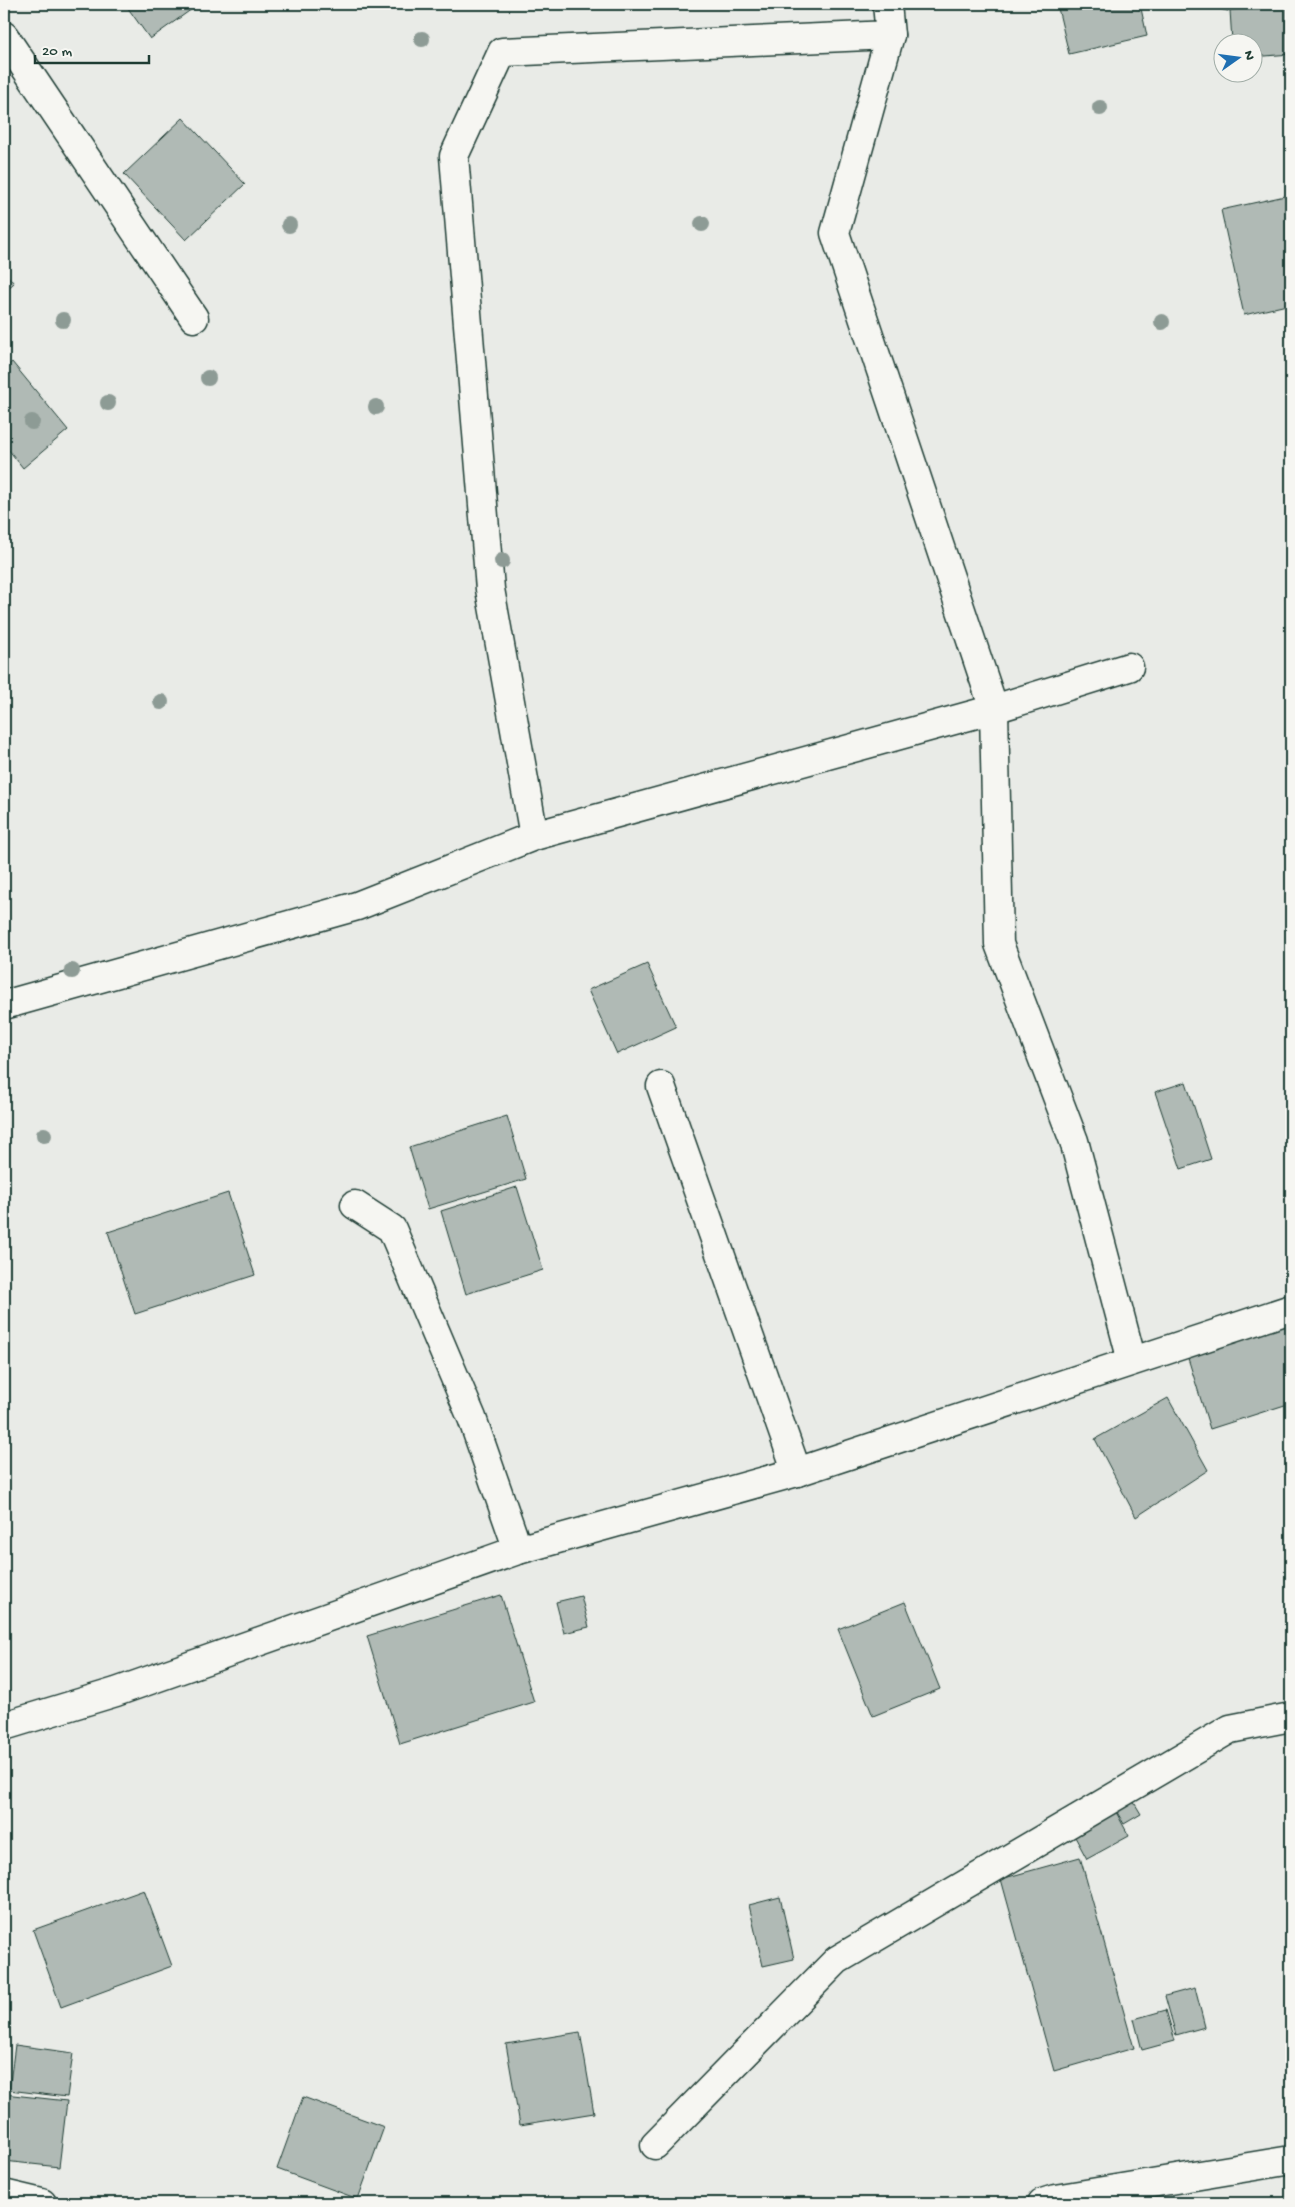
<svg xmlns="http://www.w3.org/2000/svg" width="1295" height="2207" font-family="'Gochi Hand',sans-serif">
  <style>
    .building { fill: #b0bab5; stroke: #1f3d34 }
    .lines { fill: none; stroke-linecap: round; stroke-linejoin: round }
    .street-casing { stroke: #1f3d34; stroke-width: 31 }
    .street { stroke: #f6f6f2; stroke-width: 28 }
    .tree { fill: #8d9b95 }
  </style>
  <rect width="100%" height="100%" fill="#e9ebe7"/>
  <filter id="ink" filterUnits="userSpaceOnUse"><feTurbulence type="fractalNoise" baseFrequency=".02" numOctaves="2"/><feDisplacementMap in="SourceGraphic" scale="10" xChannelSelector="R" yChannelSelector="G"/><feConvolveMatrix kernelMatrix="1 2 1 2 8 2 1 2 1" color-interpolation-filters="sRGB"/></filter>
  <g filter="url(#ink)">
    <!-- building -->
    <g class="building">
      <path d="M125,4H199L150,39Z"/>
      <path d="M1057,4H1140L1147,36L1069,54Z"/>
      <path d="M1197,4H1230L1228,11Z"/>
      <path d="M1247,4H1291V54L1252,57V42H1232L1230,10L1247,9Z"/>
      <path d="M183,118L245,184L186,240L124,174Z"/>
      <path d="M1285,196L1291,227V304L1244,315L1221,210Z"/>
      <path d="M4,272L14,283L4,292Z"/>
      <path d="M12,362L68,430L23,468L4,444V369Z"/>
      <path d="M647,964L676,1027L617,1054L588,990Z"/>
      <path d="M1186,1082L1211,1159L1181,1169L1155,1092Z"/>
      <path d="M507,1116L526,1179L428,1209L409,1147Z"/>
      <path d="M517,1187L543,1270L466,1294L441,1211Z"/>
      <path d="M228,1193L255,1275L135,1314L108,1232Z"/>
      <path d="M1291,1322V1403L1210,1429L1187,1355Z"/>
      <path d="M1168,1398L1208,1470L1136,1517L1095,1439Z"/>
      <path d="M501,1595L534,1702L400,1744L367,1636Z"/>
      <path d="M581,1596L589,1627L564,1633L556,1602Z"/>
      <path d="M905,1602L940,1689L873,1716L838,1629Z"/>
      <path d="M1132,1799L1141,1814L1124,1824L1115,1809Z"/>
      <path d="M1116,1812L1129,1836L1087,1859L1074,1835Z"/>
      <path d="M1080,1857L1134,2048L1054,2071L1001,1879Z"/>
      <path d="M144,1890L172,1966L61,2007L33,1930Z"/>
      <path d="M780,1897L794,1959L763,1966L749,1905Z"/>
      <path d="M1195,1988L1205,2027L1176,2035L1165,1996Z"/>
      <path d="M1166,2010L1175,2041L1142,2050L1134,2019Z"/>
      <path d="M580,2032L594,2113L520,2125L506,2044Z"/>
      <path d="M15,2045L73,2053L67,2097L9,2090Z"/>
      <path d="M4,2094L67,2101L59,2167L4,2161Z"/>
      <path d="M303,2097L384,2127L358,2199L277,2169Z"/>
    </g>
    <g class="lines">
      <!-- street casing -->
      <g class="street-casing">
        <g id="street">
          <path d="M890,35L835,233L994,709L999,944L1074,1141L1132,1361"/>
          <path d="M4,36L194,318"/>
          <path d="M534,836L490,589L454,156L502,52L890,35L887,4"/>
          <path d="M4,1005L357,906L534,836L994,709L1129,667"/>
          <path d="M661,1086L797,1472"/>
          <path d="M355,1205L392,1229L472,1418L518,1550"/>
          <path d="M4,1726L116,1692L518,1550L797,1472L1291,1309"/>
          <path d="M655,2145L837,1960L1230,1729L1291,1717"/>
          <path d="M4,2194L42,2203"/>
          <path d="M1042,2203L1055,2199L1291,2160"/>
        </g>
      </g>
      <!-- street -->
      <use href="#street" class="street"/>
    </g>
    <!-- trees -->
    <g class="tree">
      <circle cx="422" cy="39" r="8"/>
      <circle cx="1100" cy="108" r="8"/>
      <circle cx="702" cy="224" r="8"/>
      <circle cx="289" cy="225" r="8"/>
      <circle cx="63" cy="320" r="8"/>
      <circle cx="1162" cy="322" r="8"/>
      <circle cx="208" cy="378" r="8"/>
      <circle cx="108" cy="403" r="8"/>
      <circle cx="376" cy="407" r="8"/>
      <circle cx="32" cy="422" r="8"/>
      <circle cx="502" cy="561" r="8"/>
      <circle cx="161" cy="702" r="8"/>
      <circle cx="72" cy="971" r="8"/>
      <circle cx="44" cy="1135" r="8"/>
    </g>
  </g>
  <!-- margin -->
  <rect width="1295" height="2207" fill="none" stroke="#f6f6f2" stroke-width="20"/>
  <rect x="10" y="10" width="1275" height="2187" fill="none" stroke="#1f3d34" stroke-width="2" filter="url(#ink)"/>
  <!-- north arrow -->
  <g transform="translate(1238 58) rotate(76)"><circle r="24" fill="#f6f6f2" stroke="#a0aca6"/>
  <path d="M0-4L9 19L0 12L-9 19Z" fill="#1f6fb2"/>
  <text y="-8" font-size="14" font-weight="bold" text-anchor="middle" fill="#1f3d34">N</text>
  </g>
  <!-- scale -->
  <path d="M35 55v8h114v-8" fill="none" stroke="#1f3d34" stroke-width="2.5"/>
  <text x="42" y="55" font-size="15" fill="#1f3d34" stroke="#f6f6f2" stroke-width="4" paint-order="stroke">20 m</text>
</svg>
